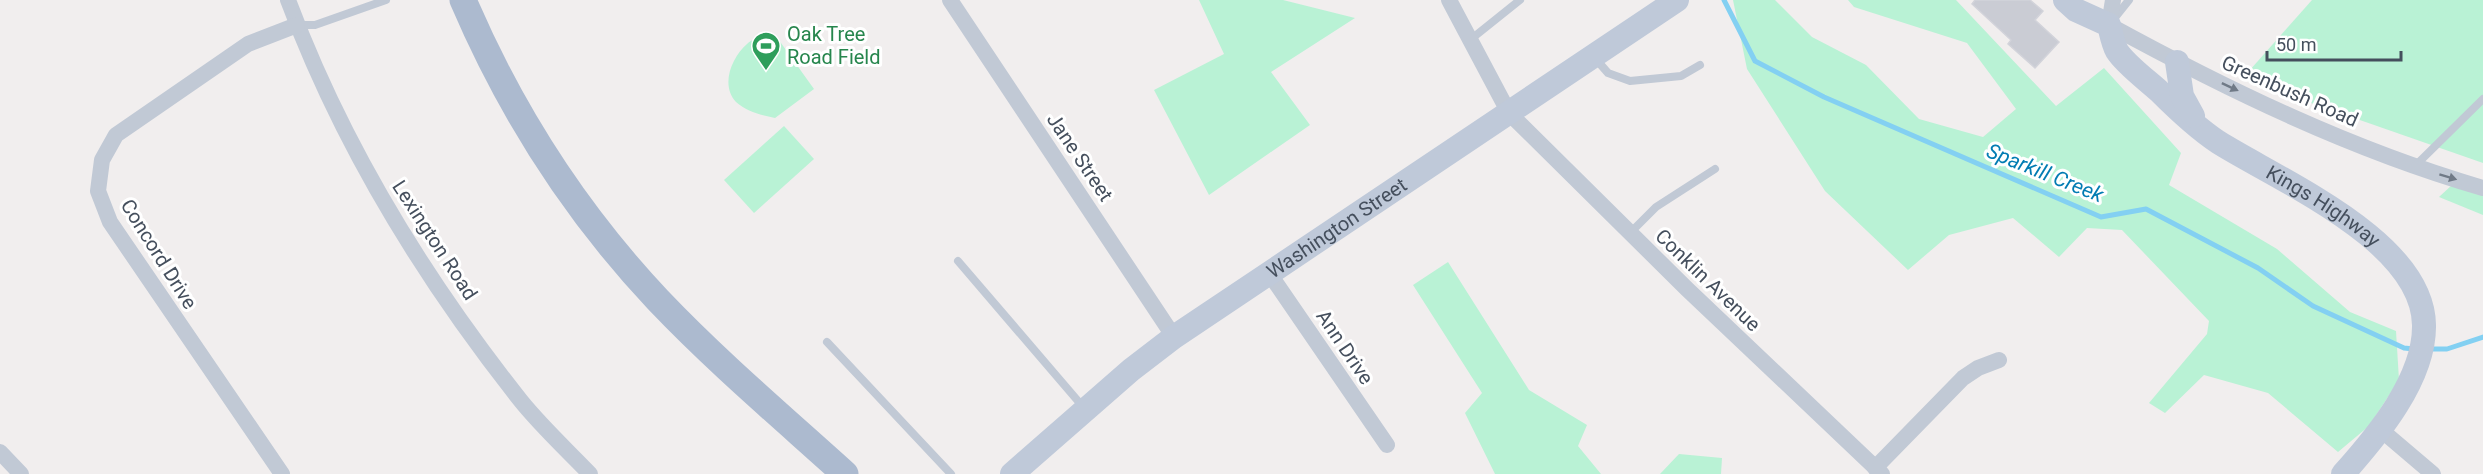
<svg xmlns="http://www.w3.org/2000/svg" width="2483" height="474" font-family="Roboto,sans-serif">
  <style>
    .green { fill: #b9f2d5 }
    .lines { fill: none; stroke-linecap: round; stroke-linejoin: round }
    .stream { stroke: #83d0f2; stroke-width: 5 }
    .building { fill: #caccd4; stroke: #d2d3da; stroke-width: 1.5 }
    .lane { stroke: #c1c9d5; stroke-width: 8 }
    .street { stroke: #c1c9d5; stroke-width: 16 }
    .secondary { stroke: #bfc9d9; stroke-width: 24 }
    .primary { stroke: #acbacf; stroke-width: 27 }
    .oneway { fill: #707a87 }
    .labels { text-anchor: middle; stroke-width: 6; stroke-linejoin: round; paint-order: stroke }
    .leisure-label { font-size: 20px; fill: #27864d; stroke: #fff; text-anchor: start }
    .street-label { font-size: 20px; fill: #454f5d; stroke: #fff }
    .water-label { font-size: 21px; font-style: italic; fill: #027cb3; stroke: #fff }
  </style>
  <rect width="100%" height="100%" fill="#f1eeee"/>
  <!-- green -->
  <g class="green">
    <path d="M1199,0H1283L1355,18L1271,72L1310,125L1209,195L1154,90L1224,54Z"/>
    <path d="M1733,0H1775L1812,37L1866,65L1919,119L1983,137L2016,109L1967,43L1854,7L1848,0H1956L2056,106L2104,68L2181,153L2169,185L2277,249L2350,312L2396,331L2399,380L2369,426L2338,452L2268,393L2204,375L2165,413L2149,403L2207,334L2209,321L2122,230L2087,228L2059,257L2013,218L1949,235L1908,270L1825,191L1747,69Z"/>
    <path d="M2312,0H2483V163L2242,79Z"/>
    <path d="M764,36H776L814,89L775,118C761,115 747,112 736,102C720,85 732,57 747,44C751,40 758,38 764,36Z"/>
    <path d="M784,126L814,159L754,213L724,180Z"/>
    <path d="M2452,185L2483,194V215L2439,197Z"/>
    <path d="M1448,262L1529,390L1587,425L1578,446L1601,474H1495L1465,413L1482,393L1413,285Z"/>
    <path d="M1679,454L1722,458L1721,474H1660Z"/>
  </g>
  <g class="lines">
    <!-- stream -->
    <g class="stream">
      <path d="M1724,0L1755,61L1824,97L2101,217L2146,209L2258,268L2313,306L2404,348L2414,349"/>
      <path d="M2427,349H2447L2483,337"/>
    </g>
  </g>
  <!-- building -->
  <path class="building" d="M1975,0H2030L2043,11L2035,20L2059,42L2035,68L2008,44L2011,40L1972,4Z"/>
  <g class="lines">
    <!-- lane -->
    <g class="lane">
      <path d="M2113,20L2129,0"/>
      <path d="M298,25H315L386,0"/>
      <path d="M1470,40L1520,0"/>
      <path d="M1594,57L1608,73L1630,81L1681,76L1700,65"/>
      <path d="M2416,165L2483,99"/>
      <path d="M1630,233L1656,207L1715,169"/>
      <path d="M958,261L1084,408"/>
      <path d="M827,342L951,474"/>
    </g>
    <!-- street -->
    <g class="street">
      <path d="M288,0C342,145 425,280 521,401C542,427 567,450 590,474"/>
      <path d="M950,0L1174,337"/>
      <path d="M1449,0L1509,113L1687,289L1882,474"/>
      <path d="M2113,0L2109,25C2228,90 2352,150 2483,188"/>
      <path d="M1269,273L1387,445"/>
      <path d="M2380,429L2433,474"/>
      <path d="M0,452L21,474"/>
      <path d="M1875,468L1963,378L1978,368L1999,360"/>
      <path d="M282,474L110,222L98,191L102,160L116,135L248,44L297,25"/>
    </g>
    <!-- secondary -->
    <g class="secondary">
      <path id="s1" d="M2065,0L2076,10L2109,25C2111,33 2113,44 2117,51C2125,64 2148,81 2160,92C2178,110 2197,128 2218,142C2280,181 2423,241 2424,325C2425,379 2377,436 2343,474"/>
      <path d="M2177,62L2182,96L2193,116"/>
      <path id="s2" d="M1012,474L1131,370L1174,337L1677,0"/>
    </g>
    <!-- primary -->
    <path class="primary" d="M463,0C510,110 576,213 658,300C717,362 782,417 845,474"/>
  </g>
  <!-- one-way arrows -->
  <defs><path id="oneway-solid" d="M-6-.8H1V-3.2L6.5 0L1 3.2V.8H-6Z" transform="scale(1.5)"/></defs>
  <g class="oneway">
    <use href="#oneway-solid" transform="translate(2230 87) rotate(25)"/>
    <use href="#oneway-solid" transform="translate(2448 177) rotate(17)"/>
  </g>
  <!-- icons -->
  <defs>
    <g id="stadium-pin" transform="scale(1.5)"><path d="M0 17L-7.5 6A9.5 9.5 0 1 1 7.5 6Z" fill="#2e9e5b" stroke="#fff"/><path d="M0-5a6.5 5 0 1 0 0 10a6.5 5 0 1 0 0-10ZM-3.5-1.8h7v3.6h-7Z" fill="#fff"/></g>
  </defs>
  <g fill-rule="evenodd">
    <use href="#stadium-pin" x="766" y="46"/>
  </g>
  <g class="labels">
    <!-- leisure labels -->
    <g class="leisure-label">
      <text x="787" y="41">Oak Tree<tspan x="787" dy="23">Road Field</tspan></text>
    </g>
    <!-- street labels -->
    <g class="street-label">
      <text transform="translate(2290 91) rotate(24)" y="7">Greenbush Road</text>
      <text transform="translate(1080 157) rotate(56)" y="7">Jane Street</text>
      <text dy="7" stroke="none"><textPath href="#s1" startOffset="338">Kings Highway</textPath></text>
      <text dy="7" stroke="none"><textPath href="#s2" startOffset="408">Washington Street</textPath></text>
      <text transform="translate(435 240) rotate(57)" y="7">Lexington Road</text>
      <text transform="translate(159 254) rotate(58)" y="7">Concord Drive</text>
      <text transform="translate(1708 280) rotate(44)" y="7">Conklin Avenue</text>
      <text transform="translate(1345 347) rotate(56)" y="7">Ann Drive</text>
    </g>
    <!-- water labels -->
    <g class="water-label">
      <text transform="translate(2045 173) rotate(22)" y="7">Sparkill Creek</text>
    </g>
  </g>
  <!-- scale -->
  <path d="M2267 51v9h134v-9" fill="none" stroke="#454f5d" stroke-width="3"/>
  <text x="2276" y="51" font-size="18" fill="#454f5d" stroke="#ffffff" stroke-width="4.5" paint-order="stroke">50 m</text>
</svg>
